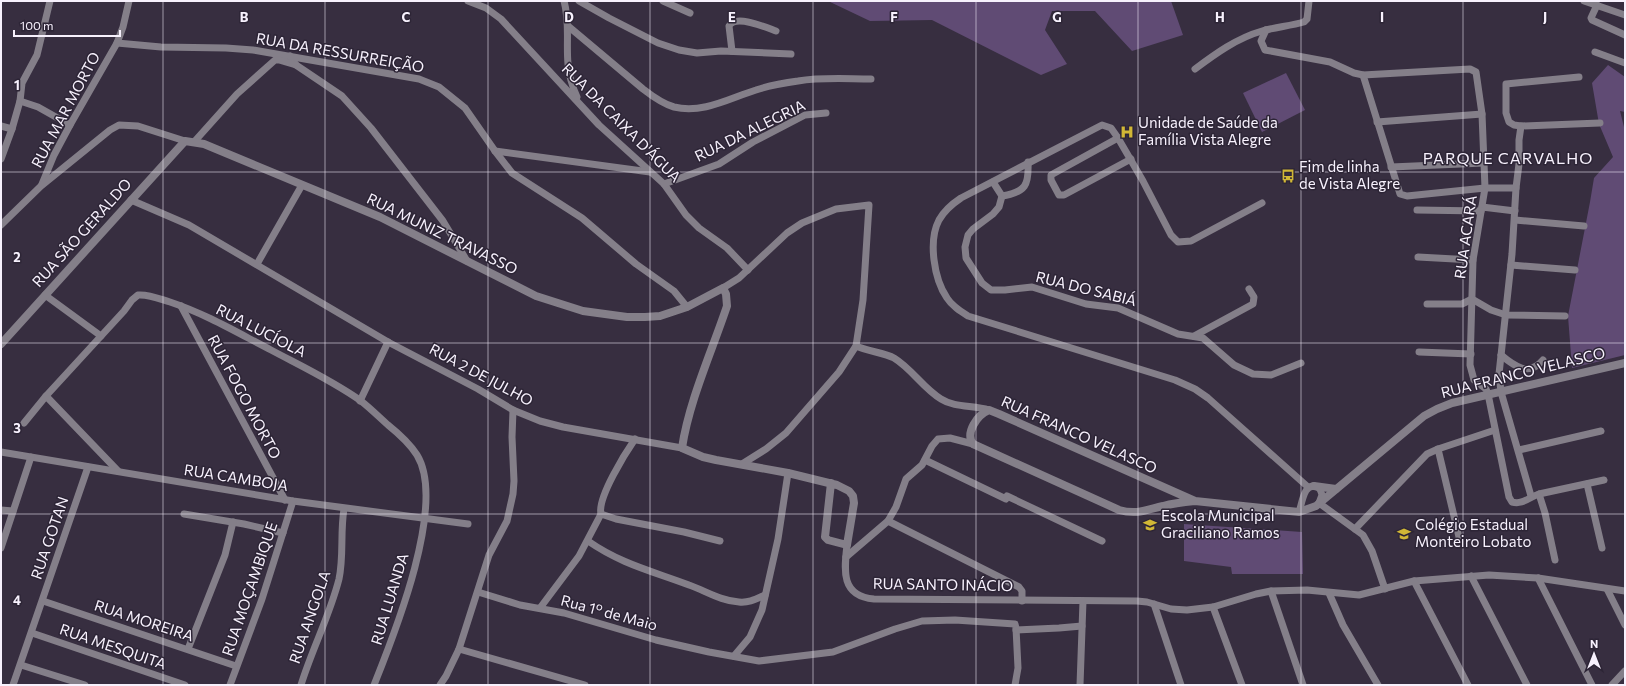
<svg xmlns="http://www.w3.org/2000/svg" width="1626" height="686" font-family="Commissioner,sans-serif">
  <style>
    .green { fill: #604b74 }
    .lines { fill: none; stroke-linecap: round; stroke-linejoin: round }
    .minor { stroke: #847f89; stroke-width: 7 }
    .tertiary { stroke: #847f89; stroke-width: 8 }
    .grid { fill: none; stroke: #f7f1fd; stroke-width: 1; stroke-opacity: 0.55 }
    .labels { text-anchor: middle; stroke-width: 3; stroke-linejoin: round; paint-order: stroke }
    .street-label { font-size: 15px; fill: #f7f1fd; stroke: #2d2536 }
    .poi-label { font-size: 15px; fill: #f7f1fd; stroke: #2d2536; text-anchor: start }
    .neighbourhood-label { font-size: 16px; letter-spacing: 1px; fill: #f7f1fd; stroke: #2d2536 }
    .grid-label { font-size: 13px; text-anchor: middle; font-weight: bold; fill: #f7f1fd; stroke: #2d2536; stroke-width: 3; stroke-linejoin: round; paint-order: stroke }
  </style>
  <rect width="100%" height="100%" fill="#372e40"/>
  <!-- green -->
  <g class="green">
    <path d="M828,1H1171L1183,35L1132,51L1095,11H1052L1045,30L1067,64L1041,75L932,20L870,21Z"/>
    <path d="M1608,65L1625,77V112L1620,111L1625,131V355L1572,368L1568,316L1590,202L1594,178L1613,157L1599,124L1592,83Z"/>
    <path d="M1286,73L1305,110L1262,132L1243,93Z"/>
    <path d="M1184,524L1302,532L1303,574H1232L1231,567L1184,561Z"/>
  </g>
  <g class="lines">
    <!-- minor -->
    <g class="minor">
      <path d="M468,1L486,8L501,19L599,125L664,184L686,215L699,228L727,248L748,270"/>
      <path d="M564,1C570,22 566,42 568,64C569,75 572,86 577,97"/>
      <path d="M579,1L609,18L658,43L679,50L697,53L721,51L791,54"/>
      <path d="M663,1L690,13"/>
      <path d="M1584,1L1625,15"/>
      <path d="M1597,5L1591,18L1592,20L1625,35"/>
      <path d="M568,26L643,89C652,96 663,104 674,107C703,114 730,98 756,90C770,85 784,83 798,81C822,77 847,79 871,79"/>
      <path d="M1266,30L1261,41L1265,50L1330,62L1354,73L1363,75L1470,69L1476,72L1482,114L1485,188L1473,260L1470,365L1474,380L1486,389L1488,394L1509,497L1512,502C1523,505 1529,497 1539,494L1604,480"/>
      <path d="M117,43L161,47L226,48L253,50L419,79L439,87L465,108L495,151L512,173L582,218L636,264L674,291L687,307"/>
      <path d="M732,51L729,26C735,14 765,27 776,31"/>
      <path d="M1595,52L1625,63"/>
      <path d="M290,56L296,65L342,96L371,128L443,221L467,261"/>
      <path d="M1195,69C1215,54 1237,38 1262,31C1276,27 1290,26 1304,22L1307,19L1309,1"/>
      <path d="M1363,75L1400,194L1407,196L1485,188H1516"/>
      <path d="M1579,77L1506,84V113L1509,122L1514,125L1521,126L1600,123"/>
      <path d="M20,101L38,107L70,125"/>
      <path d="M1377,122L1482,114"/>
      <path d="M1,126L12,129"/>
      <path d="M1521,126L1519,140V164L1516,188L1512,254L1499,374L1501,392L1531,496"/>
      <path d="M1118,138L1051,175V180L1059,195H1064L1131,159"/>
      <path d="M194,142L237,94L275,60H279L296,65"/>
      <path d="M495,151L650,172"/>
      <path d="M1,159L12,129L20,101L22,83L37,55L50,1"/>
      <path d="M1391,167L1484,163"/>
      <path d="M993,182L1002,196L999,207L993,214L973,229L968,235L965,247L966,258L982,283L991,290H1005L1032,287L1086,304L1118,308L1178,334L1203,338L1234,365L1253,374L1271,375L1301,363"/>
      <path d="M42,184L54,155L70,125L117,43L123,27L129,1"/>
      <path d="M664,184L719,164L753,142L805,115L826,113"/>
      <path d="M1002,196C1026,192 1029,185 1028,162"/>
      <path d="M131,200L189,225L388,342L478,389L513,410L540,421L563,427L682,448"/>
      <path d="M1262,203L1191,241L1178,242L1171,235L1143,181L1118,138L1111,128L1102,125L961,198C952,204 944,211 939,220C928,241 934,279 947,298C952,306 960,311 968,316L1175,380L1195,389L1208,398L1308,487"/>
      <path d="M1482,207L1515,211"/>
      <path d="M1417,210L1481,211"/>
      <path d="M1515,220L1584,226"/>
      <path d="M1,225L41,186L110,130L119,125L138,126L185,141"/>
      <path d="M1418,257L1473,260"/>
      <path d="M257,264L302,185"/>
      <path d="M1511,265L1575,270"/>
      <path d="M723,288L739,278L787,233L802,223L836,209L869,205L863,300L856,346L839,372L786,433L766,449L742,464"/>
      <path d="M45,295L101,336"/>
      <path d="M1427,304H1462L1472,299L1491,310L1506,315L1565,316"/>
      <path d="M181,306L285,500"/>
      <path d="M1194,336L1253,304L1254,297L1249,289"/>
      <path d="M856,346C867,351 885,353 894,358C912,369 923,388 941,399C955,408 973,405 989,410"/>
      <path d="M1419,352L1471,354"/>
      <path d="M1501,355C1514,366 1529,377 1543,360"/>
      <path d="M46,396L118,471"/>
      <path d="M360,401L388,342"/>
      <path d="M24,423L46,396L124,311L132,300L138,295C149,294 160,299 170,302C206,314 238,333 271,350C301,366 333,381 361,401C370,408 379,417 388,425C398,433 410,444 417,455C447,504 394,635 374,685"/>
      <path d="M635,439C626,452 597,498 601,514L616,519L684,532L720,541"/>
      <path d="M1438,449L1459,537"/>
      <path d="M1519,450L1601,431"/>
      <path d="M1,452L293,501L468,524"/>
      <path d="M925,460L1006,499"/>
      <path d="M1587,484L1602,548"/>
      <path d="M1539,494L1545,513L1555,560"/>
      <path d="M1007,496L1102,541"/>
      <path d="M1319,503L1363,535L1372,551L1385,589"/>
      <path d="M1,510L13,511"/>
      <path d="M1299,512C1302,504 1304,481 1317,487C1320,488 1321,491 1322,495L1319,503"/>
      <path d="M184,514L244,524L283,533"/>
      <path d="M888,521L1019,587L1022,591V601"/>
      <path d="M1355,529L1427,454L1438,449L1495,430"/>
      <path d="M588,541C621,564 652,571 689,585C706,591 721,601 739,602C749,603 756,599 765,595"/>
      <path d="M847,545C844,571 841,596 874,599L1137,601L1147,602L1171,609L1187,610L1213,607L1256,594L1271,591L1307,590L1359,595L1414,581L1489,575L1538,578L1625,591"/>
      <path d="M1,548L31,457"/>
      <path d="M846,557L888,521L896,507L906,479L922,465L932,446L938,439L950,438L973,444"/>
      <path d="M1471,576L1527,685"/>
      <path d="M1538,578L1592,685"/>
      <path d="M1414,581L1468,685"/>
      <path d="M1607,589L1625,625"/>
      <path d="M1271,591L1303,685"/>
      <path d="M478,592L520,605L564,613L656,640L709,652L759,661L833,652L895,629L922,621L955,620L1015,624L1016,628L1018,668L1015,685"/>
      <path d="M1329,593L1343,625L1378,685"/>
      <path d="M43,601L236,666"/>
      <path d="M1154,604L1181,685"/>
      <path d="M1213,607L1242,685"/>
      <path d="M540,608L579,556L601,514"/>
      <path d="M1016,630L1059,628L1082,626"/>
      <path d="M32,633L185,685"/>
      <path d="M188,649L225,555L233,522"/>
      <path d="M459,649L585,685"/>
      <path d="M734,656L750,637L762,610L778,539L788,473"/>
      <path d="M21,665L85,685"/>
      <path d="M13,685L88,467"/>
      <path d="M230,685L262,599L293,501"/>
      <path d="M301,685C312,649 330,615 339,579C344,556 340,533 344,509"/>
      <path d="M440,685L446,676L459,649L489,555L507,521L513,494L514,481L512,437L513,410"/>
      <path d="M1080,685L1083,601"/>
      <path d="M1612,685L1625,671"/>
    </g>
    <!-- tertiary -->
    <g class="tertiary">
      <path d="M1,344L185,141L204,144L380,217L536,296L583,311L627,317H645L660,316L687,307L723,288L726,294L727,306C712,351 689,401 682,448L703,457L716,460L788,473L837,485L849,491L853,496L854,503L847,545L828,540L825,537L831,483"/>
      <path d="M1314,486L1336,489"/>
      <path d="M1195,501C1184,502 1174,503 1163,506C1146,510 1137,515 1119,510L973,444C965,433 977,415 989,410L999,414L1195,501L1299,512L1316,506L1424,416L1437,409L1452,403L1625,363"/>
    </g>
  </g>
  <!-- grid -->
  <path class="grid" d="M163,1V685M325,1V685M488,1V685M650,1V685M813,1V685M976,1V685M1138,1V685M1301,1V685M1463,1V685M1,172H1625M1,343H1625M1,514H1625"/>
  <!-- icons -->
  <defs>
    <g id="hospital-bare" transform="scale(1.08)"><path d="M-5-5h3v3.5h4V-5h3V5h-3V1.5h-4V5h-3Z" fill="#d1b736" stroke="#2d2536" stroke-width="2.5" paint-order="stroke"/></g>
    <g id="bus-bare" transform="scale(1.08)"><path d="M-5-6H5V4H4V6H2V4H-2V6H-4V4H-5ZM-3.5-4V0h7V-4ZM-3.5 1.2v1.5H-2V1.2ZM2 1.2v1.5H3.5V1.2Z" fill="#d1b736" stroke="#2d2536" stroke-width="2.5" paint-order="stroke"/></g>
    <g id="school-bare" transform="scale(1.08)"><path d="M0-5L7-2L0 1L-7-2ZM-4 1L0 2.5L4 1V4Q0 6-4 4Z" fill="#d1b736" stroke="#2d2536" stroke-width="2.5" paint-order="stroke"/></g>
  </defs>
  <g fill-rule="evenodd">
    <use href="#hospital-bare" x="1127" y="132"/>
    <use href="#bus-bare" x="1288" y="176"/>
    <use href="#school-bare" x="1150" y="525"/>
    <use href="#school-bare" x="1404" y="534"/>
  </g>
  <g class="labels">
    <!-- street labels -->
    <g class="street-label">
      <text transform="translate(340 53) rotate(10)" y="5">RUA DA RESSURREIÇÃO</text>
      <text transform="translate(66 110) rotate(-62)" y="5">RUA MAR MORTO</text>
      <text transform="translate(621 123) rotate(45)" y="5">RUA DA CAIXA D'ÁGUA</text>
      <text transform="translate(750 131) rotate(-26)" y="5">RUA DA ALEGRIA</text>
      <text transform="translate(82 233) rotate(-48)" y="5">RUA SÃO GERALDO</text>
      <text transform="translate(442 234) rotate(26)" y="5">RUA MUNIZ TRAVASSO</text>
      <text transform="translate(1466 237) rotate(-82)" y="5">RUA ACARÁ</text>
      <text transform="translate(1086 289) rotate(14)" y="5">RUA DO SABIÁ</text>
      <text transform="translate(261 331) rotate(27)" y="5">RUA LUCÍOLA</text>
      <text transform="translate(1523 373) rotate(-14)" y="5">RUA FRANCO VELASCO</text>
      <text transform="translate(481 375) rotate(28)" y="5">RUA 2 DE JULHO</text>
      <text transform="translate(244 397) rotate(62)" y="5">RUA FOGO MORTO</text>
      <text transform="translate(1079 435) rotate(24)" y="5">RUA FRANCO VELASCO</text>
      <text transform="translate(236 478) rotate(9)" y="5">RUA CAMBOJA</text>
      <text transform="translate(50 538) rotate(-71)" y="5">RUA GOTAN</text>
      <text transform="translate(943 585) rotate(1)" y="5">RUA SANTO INÁCIO</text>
      <text transform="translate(250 589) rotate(-71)" y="5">RUA MOÇAMBIQUE</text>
      <text transform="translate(390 599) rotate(-73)" y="5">RUA LUANDA</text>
      <text transform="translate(609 613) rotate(15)" y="5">Rua 1º de Maio</text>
      <text transform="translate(310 617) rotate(-71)" y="5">RUA ANGOLA</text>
      <text transform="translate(144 621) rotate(18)" y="5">RUA MOREIRA</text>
      <text transform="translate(113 647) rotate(19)" y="5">RUA MESQUITA</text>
    </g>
    <!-- poi labels -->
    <g class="poi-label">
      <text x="1138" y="128">Unidade de Saúde da<tspan x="1138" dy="17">Família Vista Alegre</tspan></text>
      <text x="1299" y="172">Fim de linha<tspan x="1299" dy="17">de Vista Alegre</tspan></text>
      <text x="1161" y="521">Escola Municipal<tspan x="1161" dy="17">Graciliano Ramos</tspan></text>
      <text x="1415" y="530">Colégio Estadual<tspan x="1415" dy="17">Monteiro Lobato</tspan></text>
    </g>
    <!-- neighbourhood labels -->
    <g class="neighbourhood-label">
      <text x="1508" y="164">PARQUE CARVALHO</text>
    </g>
  </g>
  <g class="grid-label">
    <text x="244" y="22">B</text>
    <text x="406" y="22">C</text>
    <text x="569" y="22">D</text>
    <text x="732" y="22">E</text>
    <text x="894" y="22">F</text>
    <text x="1057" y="22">G</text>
    <text x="1220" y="22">H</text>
    <text x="1382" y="22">I</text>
    <text x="1545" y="22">J</text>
    <text x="17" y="90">1</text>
    <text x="17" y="262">2</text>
    <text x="17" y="433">3</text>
    <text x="17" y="605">4</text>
  </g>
  <!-- border -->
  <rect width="1626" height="686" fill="none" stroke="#f7f1fd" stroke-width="4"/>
  <!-- north arrow -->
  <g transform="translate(1594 654)" stroke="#2d2536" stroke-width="3" paint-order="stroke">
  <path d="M0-3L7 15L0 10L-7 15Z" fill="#f7f1fd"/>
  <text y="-6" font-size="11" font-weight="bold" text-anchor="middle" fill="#f7f1fd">N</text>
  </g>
  <!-- scale -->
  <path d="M14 30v6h106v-6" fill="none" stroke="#f7f1fd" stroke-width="2"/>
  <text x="20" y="30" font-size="12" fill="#f7f1fd" stroke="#2d2536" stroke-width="3" paint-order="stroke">100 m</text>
</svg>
